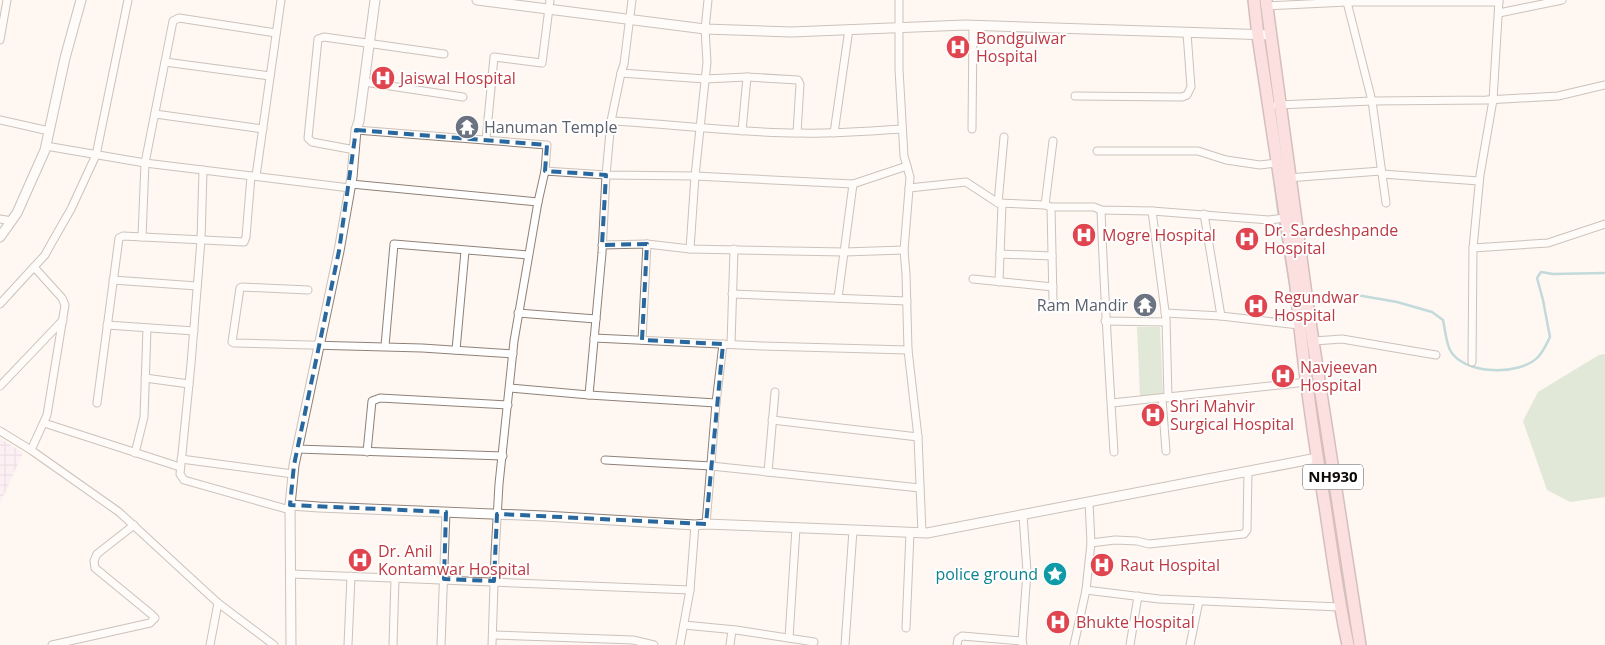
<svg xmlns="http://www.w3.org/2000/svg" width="1605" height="645" font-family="'Open Sans',sans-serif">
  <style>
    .built { fill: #ffecdf }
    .industrial { fill: url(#industrial-grid) }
    .park { fill: #c0d5b5 }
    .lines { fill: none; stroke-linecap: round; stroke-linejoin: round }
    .stream { stroke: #7cb5bf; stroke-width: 2.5 }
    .minor-casing { stroke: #908177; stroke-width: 9 }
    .tertiary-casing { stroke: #908177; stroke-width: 11 }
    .trunk-casing { stroke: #a6797b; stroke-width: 14 }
    .minor { stroke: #fff; stroke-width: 7 }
    .tertiary { stroke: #fff; stroke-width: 9 }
    .trunk { stroke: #f8c4c7; stroke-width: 11 }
    .marked { fill: none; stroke: #29689e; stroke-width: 4; stroke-dasharray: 10 6; stroke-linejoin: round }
    .labels { text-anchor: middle; stroke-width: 4; stroke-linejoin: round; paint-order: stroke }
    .shield { fill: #fff; stroke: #575451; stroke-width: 1 }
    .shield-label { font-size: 15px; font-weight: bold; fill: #0f0a07 }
    .health-label { font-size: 16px; fill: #be3a42; stroke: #fff; text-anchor: start }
    .worship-label { font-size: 16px; fill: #5b616d; stroke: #fff; text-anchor: start }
    .culture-label { font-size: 16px; fill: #0d838f; stroke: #fff; text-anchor: end }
  </style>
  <defs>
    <pattern id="industrial-grid" width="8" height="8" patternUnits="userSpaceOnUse" patternTransform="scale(1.25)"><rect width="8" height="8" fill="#fce7f6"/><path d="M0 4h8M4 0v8" fill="none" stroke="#d7c5d1"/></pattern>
  </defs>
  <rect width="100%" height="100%" fill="#fef7f2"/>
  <!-- built -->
  <path class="built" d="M373,69L395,71L394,87L372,85Z"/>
  <!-- industrial -->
  <path class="industrial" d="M0,438L23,453L0,504Z"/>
  <!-- park -->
  <g class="park">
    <path d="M1137,327H1160L1163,394L1140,396Z"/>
    <path d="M1605,354V497L1570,502L1547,490L1523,421L1538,392L1599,355Z"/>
  </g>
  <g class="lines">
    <!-- stream -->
    <g class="stream">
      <path d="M1275,185L1278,210L1291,291"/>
      <path d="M1309,297L1322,298L1351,294L1397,302L1432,312L1443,320C1445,329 1446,342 1450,350C1463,375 1520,376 1538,357C1543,352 1547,343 1550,337L1543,300L1537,278L1541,272L1553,274L1605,273"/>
    </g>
    <!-- minor casing -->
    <g class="minor-casing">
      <g id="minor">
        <path d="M899,0V69L904,156L910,177L904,250L906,274L908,350L918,437L922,533"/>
        <path d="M1499,0L1493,100L1480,175L1473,248L1548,243L1605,224"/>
        <path d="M1347,2L1372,101L1386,203"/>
        <path d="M1267,6L1347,2H1499"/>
        <path d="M1499,13L1562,0"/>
        <path d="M0,40L7,0"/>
        <path d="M165,62L270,76"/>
        <path d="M621,73L705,79L747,77L798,80L800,84L797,133"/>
        <path d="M364,82L463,97"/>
        <path d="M1075,96L1182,97L1187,95L1191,87L1187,33"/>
        <path d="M1277,105L1372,101L1486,100L1558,96L1605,85"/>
        <path d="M155,114L263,129"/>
        <path d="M0,120L49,131"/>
        <path d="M611,121C674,124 736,133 799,133C833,134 868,131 902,129"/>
        <path d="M972,129L973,25"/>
        <path d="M356,130L547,145L545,171"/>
        <path d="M742,131L747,77"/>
        <path d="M834,133L849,29"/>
        <path d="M486,140L494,57L542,63L550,0"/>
        <path d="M46,146L145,163L350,188"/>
        <path d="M355,150L312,142L308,138L318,39L324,37L444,54"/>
        <path d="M1097,151H1198L1226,160L1260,165L1276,163"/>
        <path d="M203,170L201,240L191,364L180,474L184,480L290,510"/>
        <path d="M1382,174L1479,181"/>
        <path d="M256,176L281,0"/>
        <path d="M1287,178L1381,171"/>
        <path d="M351,184L538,202L545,171L606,175L695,176L853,184L907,166"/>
        <path d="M909,188L966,182L998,203L1045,205L1051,207H1094L1101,210L1152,211L1269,220L1285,218"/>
        <path d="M998,203L1004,137"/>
        <path d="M1045,205L1053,141"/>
        <path d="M1051,207L1053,301"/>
        <path d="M1101,210C1104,291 1109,371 1114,452"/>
        <path d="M1152,211L1166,319L1168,398"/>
        <path d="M1204,214L1221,316"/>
        <path d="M0,219L12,221"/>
        <path d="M142,237L145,163L173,21L179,18L276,33"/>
        <path d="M602,245L647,244L690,249L844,252L904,250"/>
        <path d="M690,249L695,176L707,62L705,29L708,0"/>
        <path d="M1000,254L1052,256"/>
        <path d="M973,279L1053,287"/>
        <path d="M113,280L197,286"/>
        <path d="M999,282L1002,203"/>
        <path d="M308,290L242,287L240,288L232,342L234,343L422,348L513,354"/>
        <path d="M732,294L907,301"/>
        <path d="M838,298L853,184"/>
        <path d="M0,304L45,255L51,244L71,209L96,155L128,0"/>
        <path d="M518,313L596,319"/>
        <path d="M1165,313L1221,316L1299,325"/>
        <path d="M1105,321L1166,322"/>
        <path d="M107,325L194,331"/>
        <path d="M594,338L762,346L908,350"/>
        <path d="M642,340L647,244"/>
        <path d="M1314,341L1342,339L1436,355"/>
        <path d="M731,344L734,249"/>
        <path d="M385,346L394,244L528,255"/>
        <path d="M456,350L465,251"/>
        <path d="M1472,362L1473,248"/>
        <path d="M145,378L189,384"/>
        <path d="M0,386L63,320"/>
        <path d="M510,388L589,395L716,403"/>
        <path d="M589,395L602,253L606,175L611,121L621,73L624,64L632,0"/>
        <path d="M1162,399L1166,451"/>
        <path d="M97,403L119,238L123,236L244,242L246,237L251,176"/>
        <path d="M1112,403L1307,382"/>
        <path d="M772,420L918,437"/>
        <path d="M44,423L180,467"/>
        <path d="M0,431L31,450L119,512L218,603L274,645"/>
        <path d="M297,449L503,456"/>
        <path d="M31,450L47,415L65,305L62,298L34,267"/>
        <path d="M367,452L372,401L380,398L508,405"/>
        <path d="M135,453L144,417L147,328"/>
        <path d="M181,459L293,474"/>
        <path d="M605,460L711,466L920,488"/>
        <path d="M768,472L775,392"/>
        <path d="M1023,515L1027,572L1022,641L1023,645"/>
        <path d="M706,524L716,403L723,344"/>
        <path d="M1091,543L1115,540L1137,541L1149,544L1244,534L1247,530L1248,471"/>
        <path d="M291,574L690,590"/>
        <path d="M1086,590L1159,599L1340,607"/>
        <path d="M684,625L736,630L814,642"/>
        <path d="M906,628L910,533"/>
        <path d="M493,635L633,640L654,645"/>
        <path d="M789,638L796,528"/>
        <path d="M52,645L150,623L155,618L151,614L95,568L94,561L97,554L134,525"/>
        <path d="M210,645L218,603"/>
        <path d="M348,645L351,576"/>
        <path d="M393,645L395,578"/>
        <path d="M441,645L446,512"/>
        <path d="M492,645L495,554L499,484L514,341L538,202"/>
        <path d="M680,645L690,590L695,525"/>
        <path d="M730,645L732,630"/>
        <path d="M845,645L853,530"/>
        <path d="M957,645L958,639L962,636L1022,641"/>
        <path d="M1074,645L1086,590L1091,543L1089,502"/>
        <path d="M1130,645L1138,596"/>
        <path d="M1190,645L1199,601"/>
      </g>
    </g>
    <!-- tertiary casing -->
    <g class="tertiary-casing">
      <g id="tertiary">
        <path d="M477,0L705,29L791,32L965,25L1271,35"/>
        <path d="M0,237L17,213L45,150L65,58L81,0"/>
        <path d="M290,505L319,507L544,516L695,525L706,524L927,533L1317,458"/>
        <path d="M291,645L290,505L294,465L339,251L352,177L356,130L359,121L375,0"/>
      </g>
    </g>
    <!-- trunk casing -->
    <g class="trunk-casing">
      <g id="trunk">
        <path d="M1254,0L1258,36L1296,286C1302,359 1313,433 1325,506C1332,552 1338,599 1348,645"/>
        <path d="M1266,0L1308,309L1360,645"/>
      </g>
    </g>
    <!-- minor -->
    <use href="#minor" class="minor"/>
    <!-- tertiary -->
    <use href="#tertiary" class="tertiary"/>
    <!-- trunk -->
    <use href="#trunk" class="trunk"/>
  </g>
  <!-- marked area -->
  <path d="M0 0H1605V645H0ZM356,130L547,145L545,171L606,175L602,245L647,244L642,340L723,344L706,524L497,514L494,581L444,579L446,512L290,505L294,465L339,251Z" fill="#fef7f2" fill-opacity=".55" fill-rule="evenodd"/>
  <path class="marked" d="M356,130L547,145L545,171L606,175L602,245L647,244L642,340L723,344L706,524L497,514L494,581L444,579L446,512L290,505L294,465L339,251Z"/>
  <!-- icons -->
  <defs>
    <g id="hospital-disc" transform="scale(1.25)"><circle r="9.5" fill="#e0444e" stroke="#fff"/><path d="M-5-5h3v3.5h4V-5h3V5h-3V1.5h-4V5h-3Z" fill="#fff"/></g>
    <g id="temple-disc" transform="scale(1.25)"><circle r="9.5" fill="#6b7280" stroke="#fff"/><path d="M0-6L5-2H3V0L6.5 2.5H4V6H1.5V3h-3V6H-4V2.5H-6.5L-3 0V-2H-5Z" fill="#fff"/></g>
    <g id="sight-disc" transform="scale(1.25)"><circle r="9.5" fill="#0f9aa8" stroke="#fff"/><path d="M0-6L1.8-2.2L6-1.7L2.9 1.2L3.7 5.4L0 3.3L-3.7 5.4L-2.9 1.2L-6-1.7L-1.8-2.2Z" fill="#fff"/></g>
  </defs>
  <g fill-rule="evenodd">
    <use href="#hospital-disc" x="958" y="47"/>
    <use href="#hospital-disc" x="383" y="78"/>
    <use href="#temple-disc" x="467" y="127"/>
    <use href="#hospital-disc" x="1084" y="235"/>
    <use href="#hospital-disc" x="1247" y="239"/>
    <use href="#temple-disc" x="1145" y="305"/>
    <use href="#hospital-disc" x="1256" y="306"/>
    <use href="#hospital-disc" x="1283" y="376"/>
    <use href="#hospital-disc" x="1153" y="415"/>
    <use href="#hospital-disc" x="360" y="560"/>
    <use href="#hospital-disc" x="1102" y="565"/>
    <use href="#sight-disc" x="1055" y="574"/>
    <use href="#hospital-disc" x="1058" y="622"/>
  </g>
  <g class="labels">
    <!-- shield labels -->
    <rect class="shield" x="1303" y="464.5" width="60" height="25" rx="4"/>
    <g class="shield-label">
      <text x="1333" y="482">NH930</text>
    </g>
    <!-- health labels -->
    <g class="health-label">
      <text x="976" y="44">Bondgulwar<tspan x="976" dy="18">Hospital</tspan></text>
      <text x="400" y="84">Jaiswal Hospital</text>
      <text x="1264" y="236">Dr. Sardeshpande<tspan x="1264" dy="18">Hospital</tspan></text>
      <text x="1102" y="241">Mogre Hospital</text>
      <text x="1274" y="303">Regundwar<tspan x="1274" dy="18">Hospital</tspan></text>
      <text x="1300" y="373">Navjeevan<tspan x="1300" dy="18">Hospital</tspan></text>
      <text x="1170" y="412">Shri Mahvir<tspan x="1170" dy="18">Surgical Hospital</tspan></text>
      <text x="378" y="557">Dr. Anil<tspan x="378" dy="18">Kontamwar Hospital</tspan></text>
      <text x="1120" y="571">Raut Hospital</text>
      <text x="1076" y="628">Bhukte Hospital</text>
    </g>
    <!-- worship labels -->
    <g class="worship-label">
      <text x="484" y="133">Hanuman Temple</text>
      <text x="1128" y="311" text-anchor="end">Ram Mandir</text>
    </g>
    <!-- culture labels -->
    <g class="culture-label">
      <text x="1038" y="580">police ground</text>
    </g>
  </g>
</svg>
